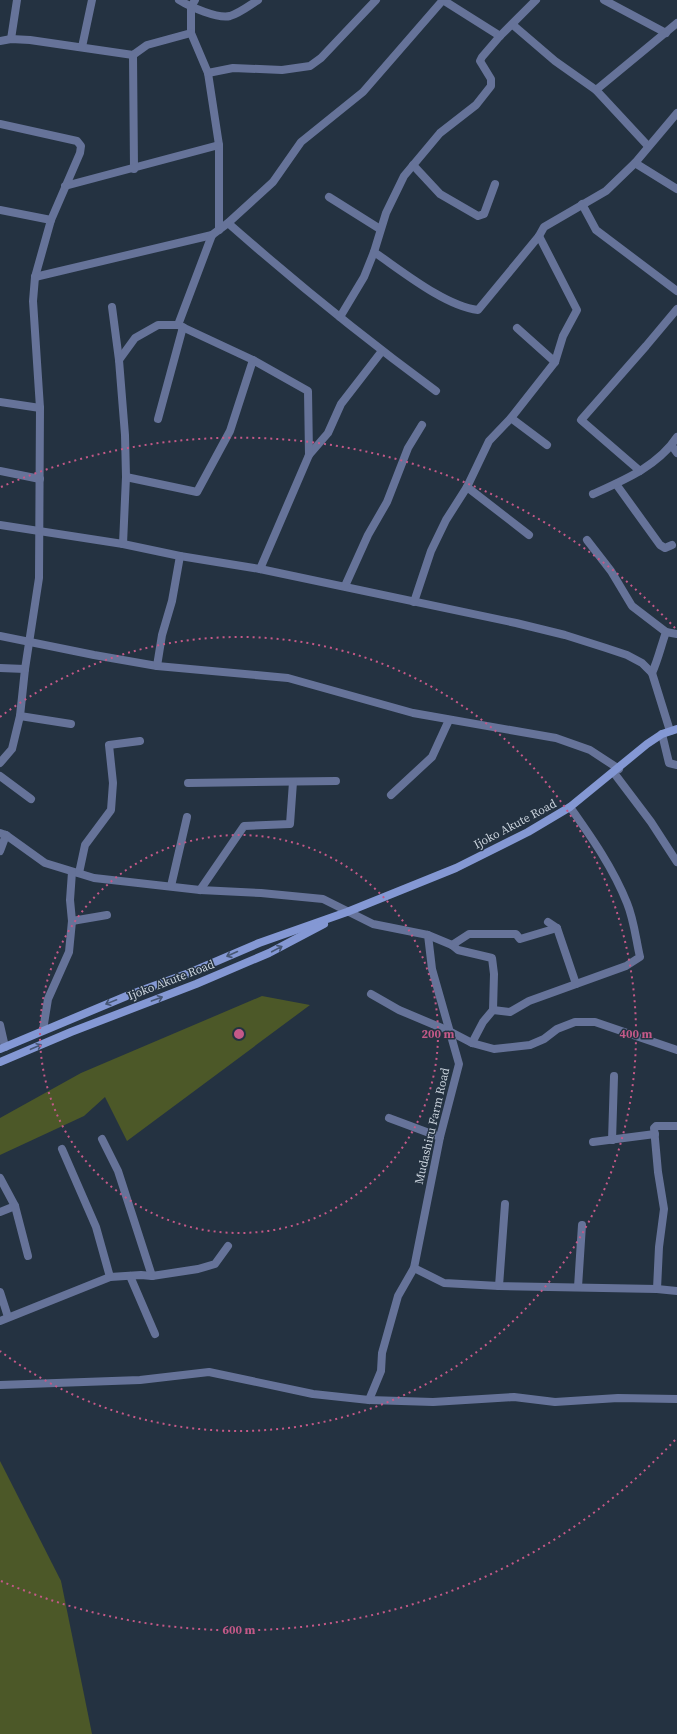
<svg xmlns="http://www.w3.org/2000/svg" width="677" height="1734" font-family="'Source Serif 4',serif">
  <style>
    .green { fill: #4c5828 }
    .lines { fill: none; stroke-linecap: round; stroke-linejoin: round }
    .minor { stroke: #667399; stroke-width: 8 }
    .tertiary { stroke: #667399; stroke-width: 8 }
    .secondary { stroke: #8498d4; stroke-width: 8 }
    .oneway { stroke: #465674 }
    .ring { fill: none; stroke: #c45988; stroke-width: 2; stroke-dasharray: 2 4 }
    .labels { text-anchor: middle; stroke-width: 3; stroke-linejoin: round; paint-order: stroke }
    .street-label { font-size: 12px; fill: #c9d2dc; stroke: #243241 }
    .centre { fill: #c45988; stroke: #243241; stroke-width: 2 }
    .ring-label { font-size: 12px; text-anchor: middle; font-weight: bold; fill: #c45988; stroke: #243241; stroke-width: 3; stroke-linejoin: round; paint-order: stroke }
  </style>
  <rect width="100%" height="100%" fill="#243241"/>
  <!-- green -->
  <g class="green">
    <path d="M262,996L310,1005L127,1141L105,1097L84,1116L0,1155V1118L81,1073Z"/>
    <path d="M0,1461L61,1581L92,1734H0Z"/>
  </g>
  <g class="lines">
    <!-- minor -->
    <g class="minor">
      <path d="M179,0C190,7 218,19 230,16C240,13 250,5 258,0"/>
      <path d="M195,0L191,7V33L208,73L219,145V230"/>
      <path d="M443,0L500,36"/>
      <path d="M604,0L666,33"/>
      <path d="M513,25L555,61L596,90L648,146"/>
      <path d="M11,39L17,0"/>
      <path d="M0,41L11,39L30,40L133,55L147,45L191,33"/>
      <path d="M82,47L92,0"/>
      <path d="M133,55L134,169"/>
      <path d="M208,73L233,68L282,70L310,66L321,58L376,0"/>
      <path d="M596,90L677,23"/>
      <path d="M0,124L77,141L81,146L80,153L51,220L35,277L33,301L40,408L39,578L25,669L20,716L12,749L0,763"/>
      <path d="M635,163L677,189"/>
      <path d="M413,165L440,194L478,216L484,214L495,184"/>
      <path d="M65,186L219,145"/>
      <path d="M329,197L380,229"/>
      <path d="M582,204L596,230L677,291"/>
      <path d="M0,210L51,220"/>
      <path d="M228,223C295,282 364,338 436,391"/>
      <path d="M374,252C402,271 445,306 478,310L539,236L544,227L606,191L635,163L677,113"/>
      <path d="M35,277L212,235"/>
      <path d="M112,307L119,360"/>
      <path d="M340,317L364,277L374,252L386,213L404,176L440,133L476,105L491,86V79L480,61L482,57L500,36L536,0"/>
      <path d="M178,325L212,235L228,223L273,182L301,142L363,92L443,0"/>
      <path d="M517,328L555,362"/>
      <path d="M0,402L40,408"/>
      <path d="M511,418L547,445"/>
      <path d="M158,419L183,327"/>
      <path d="M672,446L677,453"/>
      <path d="M309,455L328,433L341,404L382,351"/>
      <path d="M0,471L40,479"/>
      <path d="M640,471L581,420L646,346L677,309"/>
      <path d="M126,477L197,492L230,431L253,360"/>
      <path d="M616,484L660,545L665,548L672,545"/>
      <path d="M467,487L529,535"/>
      <path d="M593,494C624,480 658,466 677,437"/>
      <path d="M0,525L123,544L180,556L260,569L516,623L565,635L606,648L627,655L642,663L652,673L670,731"/>
      <path d="M587,540L611,571L632,606L666,632C661,646 658,660 652,673"/>
      <path d="M123,544L126,477L125,435L119,360L135,338L158,325H178L253,360L308,391L309,455L260,569"/>
      <path d="M345,586L368,535L387,502L408,448L422,425"/>
      <path d="M414,602L431,551L446,520L467,487L489,441L511,418L555,362L563,336L577,310L539,236"/>
      <path d="M666,632L677,634"/>
      <path d="M0,636L94,655L157,666L288,678L413,713L556,738L590,750L619,769"/>
      <path d="M157,666L162,635L172,601L180,556"/>
      <path d="M0,668L25,669"/>
      <path d="M20,716L71,724"/>
      <path d="M662,734L669,763L677,765"/>
      <path d="M614,773L651,822L677,862"/>
      <path d="M0,776L31,799"/>
      <path d="M188,783L336,781"/>
      <path d="M391,795L432,757L449,720"/>
      <path d="M0,833L6,835L45,863L94,878L200,890L261,893L323,899L373,924L428,935L432,969L459,1064L440,1137L414,1268L398,1296L382,1353L381,1371L369,1400"/>
      <path d="M0,851L6,835"/>
      <path d="M79,873L85,845L111,810L113,783L109,745L140,741"/>
      <path d="M171,886L187,817"/>
      <path d="M200,890L244,826L290,824L293,782"/>
      <path d="M72,921L107,915"/>
      <path d="M548,922L557,928L576,984"/>
      <path d="M428,935L452,945L458,950L492,958L494,974L493,1010L483,1022L472,1043"/>
      <path d="M452,945L469,934H516L520,939L557,928"/>
      <path d="M371,994L399,1010L449,1031L472,1043L494,1049L530,1045L544,1039L557,1029L575,1022H595L677,1050"/>
      <path d="M493,1010L510,1012L529,1001L626,966L640,957C636,940 634,920 627,903C613,868 592,838 570,807"/>
      <path d="M0,1025L5,1047"/>
      <path d="M43,1030L48,999L69,952L72,921L70,900L72,872"/>
      <path d="M389,1118L440,1137"/>
      <path d="M102,1139L118,1171L152,1276"/>
      <path d="M612,1140L614,1076"/>
      <path d="M593,1142L655,1134"/>
      <path d="M62,1149L96,1227L110,1277"/>
      <path d="M0,1178L15,1206L0,1212"/>
      <path d="M15,1206L28,1256"/>
      <path d="M414,1268L444,1283L499,1286L657,1289L677,1291"/>
      <path d="M130,1276L155,1334"/>
      <path d="M499,1286L505,1204"/>
      <path d="M578,1287L582,1225"/>
      <path d="M657,1289L659,1247L664,1209L658,1172L654,1128L656,1126H677"/>
      <path d="M0,1292L8,1317"/>
      <path d="M0,1321L110,1277L141,1275L152,1276L198,1269L215,1264L228,1246"/>
    </g>
    <!-- tertiary -->
    <path class="tertiary" d="M0,1385L140,1380L209,1372L313,1394L369,1400L433,1402L514,1397L555,1402L618,1398L677,1399"/>
    <!-- secondary -->
    <g class="secondary">
      <path d="M0,1049L129,995L189,973L259,943L347,912L456,868L528,832L570,807L647,744L662,734L677,729"/>
      <path d="M0,1062L71,1032L196,984L269,953L324,924"/>
    </g>
  </g>
  <!-- one-way arrows -->
  <defs><path id="oneway-shaft" d="M-6 0H5M1.5-3L5.5 0L1.5 3" fill="none" stroke-width="1.6" stroke-linecap="round" stroke-linejoin="round"/></defs>
  <g class="oneway">
    <use href="#oneway-shaft" transform="translate(277 949) rotate(-28)"/>
    <use href="#oneway-shaft" transform="translate(232 954) rotate(156)"/>
    <use href="#oneway-shaft" transform="translate(157 999) rotate(-20)"/>
    <use href="#oneway-shaft" transform="translate(111 1002) rotate(158)"/>
    <use href="#oneway-shaft" transform="translate(36 1047) rotate(-23)"/>
  </g>
  <!-- distance rings -->
  <g class="ring">
    <circle cx="239" cy="1034" r="199"/>
    <path d="M0 717A397 397 0 1 1 0 1351"/>
    <path d="M675 1440A596 596 0 0 1 1 1581M1 487A596 596 0 0 1 675 628"/>
  </g>
  <g class="labels">
    <!-- street labels -->
    <g class="street-label">
      <text transform="translate(515 824) rotate(-28)" y="4">Ijoko Akute Road</text>
      <text transform="translate(171 980) rotate(-21)" y="4">Ijoko Akute Road</text>
      <text transform="translate(432 1126) rotate(-77)" y="4">Mudashiru Farm Road</text>
    </g>
  </g>
  <circle cx="239" cy="1034" r="6" class="centre"/>
  <g class="ring-label">
    <text x="438" y="1038">200 m</text>
    <text x="636" y="1038">400 m</text>
    <text x="239" y="1634">600 m</text>
  </g>
</svg>
